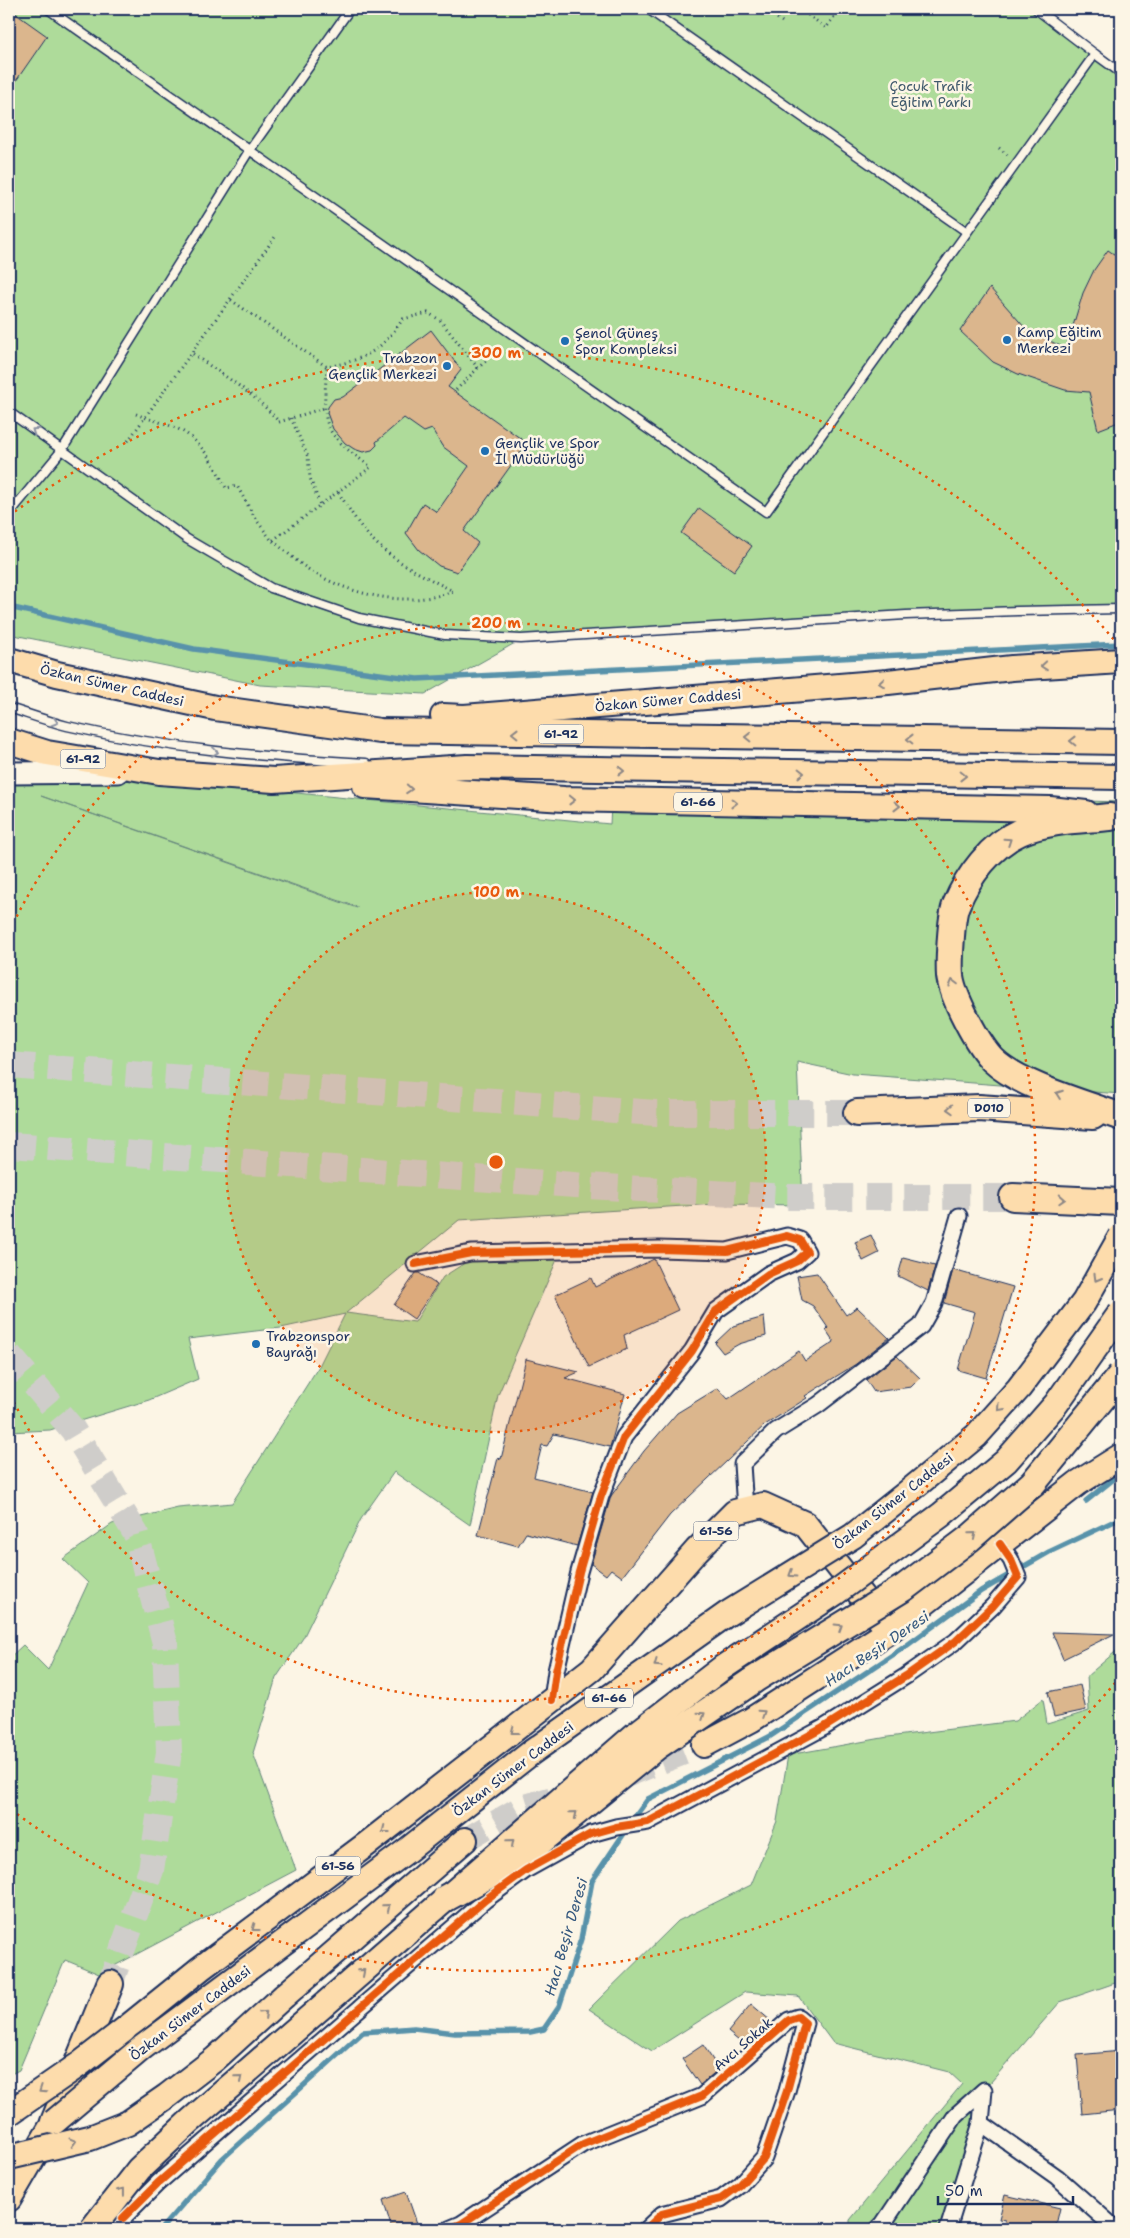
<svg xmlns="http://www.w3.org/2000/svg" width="1130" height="2238" font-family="'Shantell Sans',sans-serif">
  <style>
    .green { fill: #aedb9a; stroke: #64857c; fill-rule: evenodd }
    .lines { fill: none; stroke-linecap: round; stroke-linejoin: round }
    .stream { stroke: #5992aa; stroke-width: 5.5 }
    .building { fill: #dbb68d; stroke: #1b2f5e }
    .primary-tunnel { stroke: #cfcdca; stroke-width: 24; stroke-dasharray: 24 12; stroke-linecap: butt }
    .highway-tunnel { stroke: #cfcdca; stroke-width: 26; stroke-dasharray: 26 13; stroke-linecap: butt }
    .lane-casing { stroke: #1b2f5e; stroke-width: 11 }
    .street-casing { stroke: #1b2f5e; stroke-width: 19 }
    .secondary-casing { stroke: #1b2f5e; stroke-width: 25 }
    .primary-casing { stroke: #1b2f5e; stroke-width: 28 }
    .highway-casing { stroke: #1b2f5e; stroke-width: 30 }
    .path { stroke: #1b2f5e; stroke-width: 3; stroke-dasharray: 1 4; stroke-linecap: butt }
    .lane { stroke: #fcf5e5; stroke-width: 8 }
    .street { stroke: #fcf5e5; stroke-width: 15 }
    .secondary { stroke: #fcf5e5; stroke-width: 21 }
    .primary { stroke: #fddcac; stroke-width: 24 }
    .highway { stroke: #fddcac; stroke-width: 26 }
    .primary-bridge-casing { stroke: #1b2f5e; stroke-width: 28; stroke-linecap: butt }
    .highway-bridge-casing { stroke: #1b2f5e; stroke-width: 30; stroke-linecap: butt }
    .primary-bridge { stroke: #fddcac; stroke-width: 24 }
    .highway-bridge { stroke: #fddcac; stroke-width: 26 }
    .cycleway-casing { stroke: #fcf5e5; stroke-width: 11 }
    .cycleway { stroke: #e8590c; stroke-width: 8 }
    .oneway { stroke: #8c92a2 }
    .oneway2 { stroke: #8c8685 }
    .ring { fill: none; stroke: #e8590c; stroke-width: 2.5; stroke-dasharray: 2.5 5 }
    .poi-dot { fill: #1f6fb2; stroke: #fcf5e5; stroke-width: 2 }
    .labels { text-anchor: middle; stroke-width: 5; stroke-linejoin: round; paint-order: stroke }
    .shield { fill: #fcf5e5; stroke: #5e6a86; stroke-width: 1 }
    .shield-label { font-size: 12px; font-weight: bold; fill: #1b2f5e }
    .park-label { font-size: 14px; fill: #405a6d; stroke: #fcf5e5 }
    .poi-label { font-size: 14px; fill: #1b2f5e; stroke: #fcf5e5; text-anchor: start }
    .street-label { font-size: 14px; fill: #1b2f5e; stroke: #fcf5e5 }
    .water-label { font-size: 15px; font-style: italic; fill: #35587e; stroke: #fcf5e5 }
    .centre { fill: #e8590c; stroke: #fcf5e5; stroke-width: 2.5 }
    .ring-label { font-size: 15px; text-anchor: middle; font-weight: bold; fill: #e8590c; stroke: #fcf5e5; stroke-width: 5; stroke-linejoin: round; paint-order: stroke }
  </style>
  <rect width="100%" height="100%" fill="#fcf5e5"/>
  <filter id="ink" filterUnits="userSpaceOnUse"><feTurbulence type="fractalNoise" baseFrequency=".02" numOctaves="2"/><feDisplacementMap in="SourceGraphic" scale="10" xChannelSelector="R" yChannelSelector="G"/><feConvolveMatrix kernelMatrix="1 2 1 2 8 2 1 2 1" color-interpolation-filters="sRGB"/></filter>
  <g filter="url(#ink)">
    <!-- green -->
    <g class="green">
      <path d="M9,9H1036L1121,73V609L1018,611L522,639L425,694L260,685L9,634Z"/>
      <path d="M155,779L610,824L612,788L1121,802V1094L853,1074L797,1062L803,1205L716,1204L459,1220L346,1313L415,1322L443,1277L471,1259L559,1255L498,1395L470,1525L394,1472L361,1519L303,1638L276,1678L253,1753L296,1870L99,1974L65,1960L19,2070L9,2075V1658L23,1645L48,1670L88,1583L63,1559L112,1524L178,1508L232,1503L319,1366L345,1314L281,1328L188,1339L198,1379L149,1400L50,1430L9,1432V783ZM41,796L357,907V908Z"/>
      <path d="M1121,1647V1979L1118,1982L1060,2002L984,2090L948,2229H850V2220L962,2084L949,2072L833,2043L798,1996L745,1992L652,2051L589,2009L678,1921L751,1885L777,1821L788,1755L888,1737L1015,1721L1043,1699L1047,1724L1089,1711L1087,1676Z"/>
    </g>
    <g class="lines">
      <!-- stream -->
      <g class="stream">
        <path d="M9,607L194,649L417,679L1121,644"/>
        <path d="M1086,1501L1121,1473"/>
        <path d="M632,1821L648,1799L769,1737L906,1646L981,1591L1049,1552L1121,1518"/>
        <path d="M161,2229L222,2159L363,2032L414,2028L455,2033L530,2032L544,2029L559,2007L581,1939L592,1881L627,1829"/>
      </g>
    </g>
    <!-- building -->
    <g class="building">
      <path d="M9,9L47,36L9,91Z"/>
      <path d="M1108,250L1121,259V421L1098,430L1089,392L1065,390L1018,374L993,362L960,331L990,288L1026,329L1066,349L1083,293L1094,270Z"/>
      <path d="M431,330L461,370L448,387L527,443L464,531L478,543L457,572L439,566L419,550L406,533L423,503L437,512L469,466L442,446L432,429L424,432L404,418L376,442L377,445L372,450L363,452L354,449L345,443L333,429L327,413L328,407L334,399L343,397Z"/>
      <path d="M699,508L752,546L734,571L681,533Z"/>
      <path d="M871,1235L879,1253L863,1261L855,1242Z"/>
      <path d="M903,1258L935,1266L928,1291L898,1276Z"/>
      <path d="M654,1259L678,1310L624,1335L627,1349L589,1367L555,1295L591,1278L595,1287Z"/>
      <path d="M953,1270L1013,1287L986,1378L958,1370L975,1312L944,1303Z"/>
      <path d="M416,1273H419L437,1285L414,1319L394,1305Z"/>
      <path d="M817,1273L846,1315L857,1307L889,1338L856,1364L805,1396L807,1398L765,1425L670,1515L622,1577L611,1569L606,1575L591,1564L611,1496L644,1451L677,1413L718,1388L728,1399L799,1351L805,1361L834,1342L826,1330L828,1328L813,1306L802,1300L797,1276Z"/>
      <path d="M764,1317L766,1336L739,1344L723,1353L715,1343L733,1326Z"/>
      <path d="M897,1356L920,1378L911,1387L874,1392L866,1380Z"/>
      <path d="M526,1359L579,1372L565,1378L625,1394L610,1447L554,1434L547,1446L542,1445L534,1477L593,1492L577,1546L526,1533L518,1546L478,1535L498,1458L501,1459Z"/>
      <path d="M1052,1632L1114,1634L1063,1659Z"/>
      <path d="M1080,1685L1086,1710L1054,1717L1048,1692Z"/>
      <path d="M751,2004L771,2021L745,2046L728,2032Z"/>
      <path d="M703,2045L719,2069L700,2085L682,2059Z"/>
      <path d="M1121,2051V2110L1082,2114L1077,2055Z"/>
      <path d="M406,2192L419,2229H392L383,2200Z"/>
      <path d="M1005,2195L1060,2208L1055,2229H1003L1005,2220L999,2219Z"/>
    </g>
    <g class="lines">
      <!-- primary-tunnel -->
      <g class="primary-tunnel">
        <path d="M628,1775L704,1745"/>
        <path d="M465,1840L522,1807L569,1793"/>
      </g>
      <!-- highway-tunnel -->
      <g class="highway-tunnel">
        <path d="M9,1065L656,1113H857"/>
        <path d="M9,1145L588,1186L787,1197H1013"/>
        <path d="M9,1355L73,1430L136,1534L165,1643L169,1752L151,1870L110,1984"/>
      </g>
      <!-- lane casing -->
      <g class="lane-casing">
        <g id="lane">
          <path d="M48,9L766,512L1095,54L1036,9"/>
          <path d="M648,9L967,232"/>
          <path d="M1095,54L1121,73"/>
          <path d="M9,412L187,539L271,588L359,618L445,635L521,639L906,615L1018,611L1121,609"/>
          <path d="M9,497L11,512"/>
          <path d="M9,514L62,450L249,151L350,9"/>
          <path d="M9,708C28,714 47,721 67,726C168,749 264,757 366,763"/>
        </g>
      </g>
      <!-- street casing -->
      <g class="street-casing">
        <g id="street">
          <path d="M415,1264L471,1253L659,1249L727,1251L787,1236L800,1240L807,1252L797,1261L768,1274L716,1311L692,1351L624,1437L601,1496L579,1572L556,1671L552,1700"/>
          <path d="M745,1509L742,1464L776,1431L818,1405L921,1326L934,1303L959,1216"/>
          <path d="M981,2123L1057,2177L1116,2229"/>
          <path d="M123,2218L158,2183L280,2077L485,1900L526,1870L591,1834L616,1827L648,1822L823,1728L906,1676L956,1641L993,1606L1018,1577L1011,1560L1000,1544"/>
          <path d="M108,2229L123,2218V2229"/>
          <path d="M449,2229L461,2224L583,2144L702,2096L789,2020L798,2017L805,2023L787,2091L764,2158L740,2185L721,2199L662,2214L646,2229"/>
          <path d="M878,2229L883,2224L956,2115L984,2090L981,2123L948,2229"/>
        </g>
      </g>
      <!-- secondary casing -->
      <g class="secondary-casing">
        <path id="secondary" d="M9,773L118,772"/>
      </g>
      <!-- primary casing -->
      <g class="primary-casing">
        <g id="primary">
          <path d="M9,660L57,674L215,708L380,731L1121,742"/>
          <path d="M443,716L464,717L888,682L1012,668L1121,661"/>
          <path d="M9,741L47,753L159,772L274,780L467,767L1121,777"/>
          <path d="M365,786L564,799L1050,809L1086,813"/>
          <path d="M704,1745L751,1720L889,1631L1078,1483L1121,1456"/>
          <path d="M284,1996L465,1840"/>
          <path d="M124,2030L201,1968L367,1844L592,1669L697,1550L735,1512L763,1505L805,1524L889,1631"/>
          <path d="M9,2199L54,2122"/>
        </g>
      </g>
      <!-- highway casing -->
      <g class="highway-casing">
        <g id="highway">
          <path d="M1110,817C1081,820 1048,820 1020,832C991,845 968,876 956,905C951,917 949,962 950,976C953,998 978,1045 993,1060C1020,1086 1086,1104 1121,1117"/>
          <path d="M857,1113L979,1108L1093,1116"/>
          <path d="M1013,1197L1121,1202"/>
          <path d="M54,2122L110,1984"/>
        </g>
      </g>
      <!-- path -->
      <g class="path">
        <path d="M690,9L691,10L767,11L785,24"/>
        <path d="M800,9L826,28L840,9"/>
        <path d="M999,148L1009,156"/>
        <path d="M231,300L327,367C366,359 380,352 403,319L428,313L440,320L478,368L487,360"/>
        <path d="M193,354C222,375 256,394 279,422L324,408"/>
        <path d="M456,390L478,368"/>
        <path d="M136,414C150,420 166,423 180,430C202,441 216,468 226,488L237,486L255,518L272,541L371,467C321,431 322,427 327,367"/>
        <path d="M291,418L308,457L310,478L320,505"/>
        <path d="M128,441L275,237"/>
        <path d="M273,541C287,552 300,565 316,574C355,596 410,608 453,591C424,576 392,561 369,536C357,523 348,507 338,492"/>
      </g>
      <!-- lane -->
      <use href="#lane" class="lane"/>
      <!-- street -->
      <use href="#street" class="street"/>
      <!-- secondary -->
      <use href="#secondary" class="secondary"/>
      <!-- primary -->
      <use href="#primary" class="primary"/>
      <!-- highway -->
      <use href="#highway" class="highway"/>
      <!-- primary-bridge casing -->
      <g class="primary-bridge-casing">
        <g id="primary-bridge">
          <path d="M9,2113L80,2064L124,2030"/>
          <path d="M54,2122L143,2047L405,1852L532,1752L727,1614L853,1536L907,1493L976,1436L1019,1388L1084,1302L1121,1236"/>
          <path d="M9,2157L90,2138L128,2123L167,2096L215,2059L284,1996"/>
          <path d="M92,2229L139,2169L189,2122L636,1734L722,1668L835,1593L941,1515L1006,1461L1056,1404L1121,1312"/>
        </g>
      </g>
      <!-- highway-bridge casing -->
      <g class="highway-bridge-casing">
        <path id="highway-bridge" d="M446,1898L520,1858L657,1746L755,1679L905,1587L970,1538L1033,1483L1121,1375"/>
      </g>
      <!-- primary-bridge -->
      <use href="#primary-bridge" class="primary-bridge"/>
      <!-- highway-bridge -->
      <use href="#highway-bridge" class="highway-bridge"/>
      <!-- cycleway casing -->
      <g class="cycleway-casing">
        <g id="cycleway">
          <path d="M415,1264L471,1253L659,1249L727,1251L787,1236L800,1240L807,1252L797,1261L768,1274L716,1311L692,1351L624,1437L601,1496L579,1572L556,1671L552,1700"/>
          <path d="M123,2218L158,2183L280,2077L485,1900L526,1870L591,1834L616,1827L648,1822L823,1728L906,1676L956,1641L993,1606L1018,1577L1011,1560L1000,1544"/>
          <path d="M449,2229L461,2224L583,2144L702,2096L789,2020L798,2017L805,2023L787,2091L764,2158L740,2185L721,2199L662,2214L646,2229"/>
        </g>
      </g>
      <!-- cycleway -->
      <use href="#cycleway" class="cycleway"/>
    </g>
    <!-- one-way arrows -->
    <defs><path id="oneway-chevron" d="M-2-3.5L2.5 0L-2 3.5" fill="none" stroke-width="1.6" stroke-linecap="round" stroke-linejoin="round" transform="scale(1.25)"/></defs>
    <g class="oneway">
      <use href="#oneway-chevron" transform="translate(35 431) rotate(-145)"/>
      <use href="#oneway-chevron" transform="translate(55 722) rotate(18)"/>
      <use href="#oneway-chevron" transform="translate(215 752) rotate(7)"/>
    </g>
    <g class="oneway2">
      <use href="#oneway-chevron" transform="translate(1044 666) rotate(175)"/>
      <use href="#oneway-chevron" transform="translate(882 683) rotate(175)"/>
      <use href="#oneway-chevron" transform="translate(515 733) rotate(-179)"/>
      <use href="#oneway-chevron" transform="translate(748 737) rotate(-179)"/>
      <use href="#oneway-chevron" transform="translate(910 739) rotate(-179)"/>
      <use href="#oneway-chevron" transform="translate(1073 741) rotate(-179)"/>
      <use href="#oneway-chevron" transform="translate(621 771) rotate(1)"/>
      <use href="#oneway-chevron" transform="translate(801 773) rotate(1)"/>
      <use href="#oneway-chevron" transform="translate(963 776) rotate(1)"/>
      <use href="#oneway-chevron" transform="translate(409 789) rotate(4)"/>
      <use href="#oneway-chevron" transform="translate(572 800) rotate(1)"/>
      <use href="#oneway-chevron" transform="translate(734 803) rotate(1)"/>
      <use href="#oneway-chevron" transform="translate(897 806) rotate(1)"/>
      <use href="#oneway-chevron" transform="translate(1008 841) rotate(-34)"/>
      <use href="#oneway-chevron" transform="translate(953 983) rotate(-105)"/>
      <use href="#oneway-chevron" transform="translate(1059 1094) rotate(-160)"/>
      <use href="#oneway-chevron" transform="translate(950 1109) rotate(177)"/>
      <use href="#oneway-chevron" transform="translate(1062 1199) rotate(3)"/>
      <use href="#oneway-chevron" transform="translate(1097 1278) rotate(120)"/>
      <use href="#oneway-chevron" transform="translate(1000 1408) rotate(132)"/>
      <use href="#oneway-chevron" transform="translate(973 1535) rotate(-40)"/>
      <use href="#oneway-chevron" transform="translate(792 1574) rotate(148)"/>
      <use href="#oneway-chevron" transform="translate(839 1627) rotate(-32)"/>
      <use href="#oneway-chevron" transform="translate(657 1664) rotate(145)"/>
      <use href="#oneway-chevron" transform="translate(762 1713) rotate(-33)"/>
      <use href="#oneway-chevron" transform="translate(702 1715) rotate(-34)"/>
      <use href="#oneway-chevron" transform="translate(514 1731) rotate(142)"/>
      <use href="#oneway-chevron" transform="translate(574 1814) rotate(-39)"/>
      <use href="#oneway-chevron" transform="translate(385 1830) rotate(142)"/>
      <use href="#oneway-chevron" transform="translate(511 1842) rotate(-41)"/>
      <use href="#oneway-chevron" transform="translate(387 1907) rotate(-41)"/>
      <use href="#oneway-chevron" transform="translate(255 1928) rotate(143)"/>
      <use href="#oneway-chevron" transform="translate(362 1972) rotate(-41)"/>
      <use href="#oneway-chevron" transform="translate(264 2014) rotate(-43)"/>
      <use href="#oneway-chevron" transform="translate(239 2078) rotate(-41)"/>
      <use href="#oneway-chevron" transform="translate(42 2090) rotate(146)"/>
      <use href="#oneway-chevron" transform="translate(73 2142) rotate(-15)"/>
      <use href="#oneway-chevron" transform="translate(122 2191) rotate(-52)"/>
    </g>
  </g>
  <!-- distance rings -->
  <circle cx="496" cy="1162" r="270" fill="#e8590c" fill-opacity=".12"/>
  <g class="ring">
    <circle cx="496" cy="1162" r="270"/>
    <path d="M10 930A539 539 0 1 1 10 1394"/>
    <path d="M1120 1677A809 809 0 0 1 9 1808M9 516A809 809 0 0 1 1120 647"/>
  </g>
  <!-- markers -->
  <g class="poi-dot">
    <circle cx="1007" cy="340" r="5"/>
    <circle cx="565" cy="341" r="5"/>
    <circle cx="447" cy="366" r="5"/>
    <circle cx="485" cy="451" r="5"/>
    <circle cx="256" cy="1344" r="5"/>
  </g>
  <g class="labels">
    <!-- shield labels -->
    <g class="shield">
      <rect x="538.5" y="724.5" width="45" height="19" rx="4"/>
      <rect x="60.5" y="749.5" width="45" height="19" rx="4"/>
      <rect x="674" y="792.5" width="48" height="19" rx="4"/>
      <rect x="968" y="1098.5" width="42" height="19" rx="4"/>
      <rect x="693.5" y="1521.5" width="45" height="19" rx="4"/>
      <rect x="585" y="1688.5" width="48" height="19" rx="4"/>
      <rect x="315.5" y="1856.5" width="45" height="19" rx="4"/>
    </g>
    <g class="shield-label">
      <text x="561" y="738">61-92</text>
      <text x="83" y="763">61-92</text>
      <text x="698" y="806">61-66</text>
      <text x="989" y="1112">D010</text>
      <text x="716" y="1535">61-56</text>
      <text x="609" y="1702">61-66</text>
      <text x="338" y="1870">61-56</text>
    </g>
    <!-- park labels -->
    <g class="park-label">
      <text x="931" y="91">Çocuk Trafik<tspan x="931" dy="16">Eğitim Parkı</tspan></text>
    </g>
    <!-- poi labels -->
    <g class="poi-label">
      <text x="1017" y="337">Kamp Eğitim<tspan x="1017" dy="16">Merkezi</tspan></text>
      <text x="575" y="338">Şenol Güneş<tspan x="575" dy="16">Spor Kompleksi</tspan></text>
      <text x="437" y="363" text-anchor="end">Trabzon<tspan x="437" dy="16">Gençlik Merkezi</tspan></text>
      <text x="495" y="448">Gençlik ve Spor<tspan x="495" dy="16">İl Müdürlüğü</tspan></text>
      <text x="266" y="1341">Trabzonspor<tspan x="266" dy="16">Bayrağı</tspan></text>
    </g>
    <!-- street labels -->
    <g class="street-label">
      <text transform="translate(112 685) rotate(13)" y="5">Özkan Sümer Caddesi</text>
      <text transform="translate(668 700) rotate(-5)" y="5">Özkan Sümer Caddesi</text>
      <text transform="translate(893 1501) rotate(-38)" y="5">Özkan Sümer Caddesi</text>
      <text transform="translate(513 1769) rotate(-37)" y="5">Özkan Sümer Caddesi</text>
      <text transform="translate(190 2013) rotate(-37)" y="5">Özkan Sümer Caddesi</text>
      <text transform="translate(743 2044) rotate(-41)" y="5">Avcı Sokak</text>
    </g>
    <!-- water labels -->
    <g class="water-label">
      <text transform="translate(877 1649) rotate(-34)" y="5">Hacı Beşir Deresi</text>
      <text transform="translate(566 1937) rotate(-74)" y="5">Hacı Beşir Deresi</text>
    </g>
  </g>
  <circle cx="496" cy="1162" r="8" class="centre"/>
  <g class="ring-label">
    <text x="496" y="358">300 m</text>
    <text x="496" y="628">200 m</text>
    <text x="496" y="897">100 m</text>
  </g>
  <!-- margin -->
  <rect width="1130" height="2238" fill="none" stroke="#fcf5e5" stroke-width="30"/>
  <rect x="15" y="15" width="1100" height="2208" fill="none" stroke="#1b2f5e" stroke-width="2" filter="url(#ink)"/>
  <!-- scale -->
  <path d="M938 2196v8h135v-8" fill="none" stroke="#1b2f5e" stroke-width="2.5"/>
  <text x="945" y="2196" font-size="15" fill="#1b2f5e" stroke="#fcf5e5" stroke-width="4" paint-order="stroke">50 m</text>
</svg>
